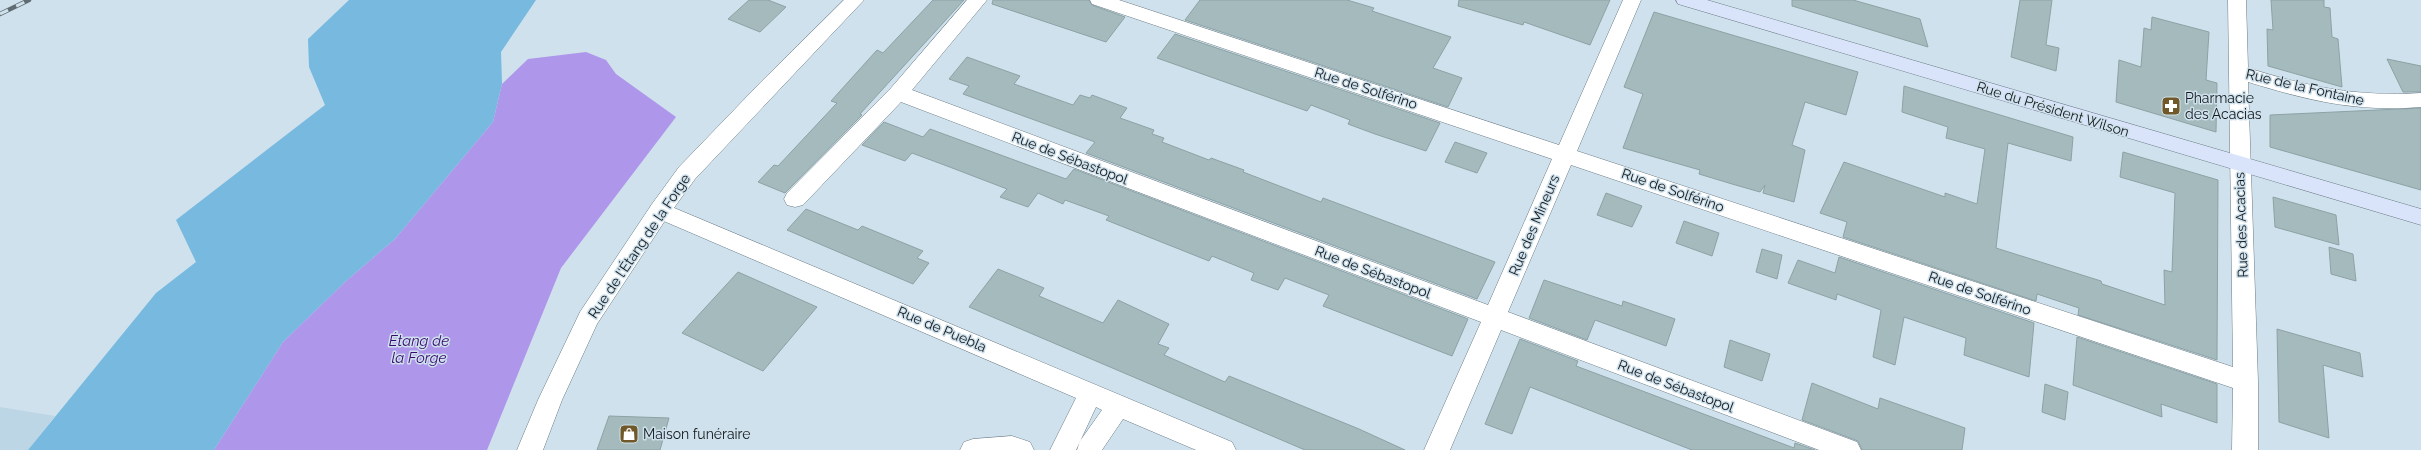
<svg xmlns="http://www.w3.org/2000/svg" width="2421" height="450" font-family="Raleway,sans-serif">
  <style>
    .built { fill: #bdd6e5 }
    .green { fill: #77b9df }
    .water { fill: #ae96ea }
    .building { fill: #a4babc; stroke: #8ca2a4 }
    .lines { fill: none; stroke-linecap: round; stroke-linejoin: round }
    .minor-casing { stroke: #6a7b85; stroke-width: 1 }
    .tertiary-casing { stroke: #6a7b85; stroke-width: 1 }
    .secondary-casing { stroke: #6a7b85; stroke-width: 1 }
    .minor { fill: #fff; fill-rule: evenodd }
    .tertiary { fill: #fff; fill-rule: evenodd }
    .secondary { fill: #d9e3fa; fill-rule: evenodd }
    .rail-casing { stroke: #616c72; stroke-width: 4.5 }
    .rail { stroke: #cfe1ec; stroke-width: 3; stroke-dasharray: 9; stroke-linecap: butt }
    .labels { text-anchor: middle; stroke-width: 3; stroke-linejoin: round; paint-order: stroke }
    .street-label { font-size: 14px; fill: #141a1e; stroke: #cfe1ec }
    .poi-label { font-size: 14px; fill: #141a1e; stroke: #cfe1ec; text-anchor: start }
    .water-label { font-size: 15px; font-style: italic; fill: #38096e; stroke: #cfe1ec }
  </style>
  <rect width="100%" height="100%" fill="#cfe1ec"/>
  <!-- built -->
  <path class="built" d="M0,407L55,416L28,450H0Z"/>
  <!-- green -->
  <path class="green" d="M349,0H536L501,52L502,84L493,122L395,239L345,282L283,342L214,450H28L156,293L196,262L176,220L325,105L309,67L308,39Z"/>
  <!-- water -->
  <path class="water" d="M586,52L606,60L616,74L676,117L561,268L487,450H214L283,342L345,282L395,239L493,122L502,84L528,59Z"/>
  <!-- building -->
  <g class="building">
    <path d="M749,0H768L786,7L760,32L728,19Z"/>
    <path d="M933,0H964L860,114L862,115L785,193L758,182L774,165L778,166L837,103L831,101L877,50L883,53Z"/>
    <path d="M993,0H1089L1092,5L1125,17L1106,42L992,4Z"/>
    <path d="M1200,0H1347L1374,8L1372,11L1451,37L1433,68L1462,78L1448,107L1185,20Z"/>
    <path d="M1459,0H1610L1590,45L1524,22L1523,25L1458,6Z"/>
    <path d="M1792,0H1853L1920,19L1928,47L1792,6Z"/>
    <path d="M2020,0H2052L2046,45L2059,48L2056,71L2011,57Z"/>
    <path d="M2271,0H2324V7L2330,8L2332,37L2338,39L2342,87L2268,66L2267,29L2273,30Z"/>
    <path d="M1654,12L1858,72L1846,115L1805,102L1792,145L1805,150L1794,202L1763,193L1765,185L1760,192L1732,184L1699,174L1700,170L1623,148L1643,94L1624,87Z"/>
    <path d="M2152,17L2209,32L2206,80L2217,83L2216,132L2116,102L2119,60L2141,67L2144,28L2151,30Z"/>
    <path d="M1175,34L1440,123L1426,151L1375,134L1348,124L1350,120L1311,105L1307,111L1157,58Z"/>
    <path d="M967,57L1020,76L1014,84L1073,105L1080,95L1090,98L1092,95L1127,108L1120,118L1154,130L1152,134L1164,138L1162,142L1209,160L1211,158L1244,170L1243,172L1321,202L1323,198L1495,262L1477,299L1086,153L1095,142L963,94L969,86L949,79Z"/>
    <path d="M2387,59L2421,66V92H2403Z"/>
    <path d="M1904,86L2073,137L2071,161L2008,143L1996,248L2101,281L2102,284L2165,305L2164,270L2172,272L2175,193L2120,177L2123,152L2218,180L2217,360L2078,315L2079,308L2037,294L2036,301L1843,237L1847,222L1820,213L1844,162L1945,197V193L1977,204L1985,149L1946,138L1948,127L1902,112Z"/>
    <path d="M2421,108V190L2270,147V115Z"/>
    <path d="M884,122L923,137L930,129L1066,179L1074,169L1468,319L1452,356L1323,306L1329,295L1285,278L1278,290L1251,280L1254,273L1212,256L1209,261L1106,220L1109,216L1065,200L1063,204L1038,193L1028,207L1000,197L1007,189L947,166L912,153L905,161L862,145Z"/>
    <path d="M1455,142L1487,153L1477,173L1445,162Z"/>
    <path d="M1606,193L1642,206L1632,227L1597,215Z"/>
    <path d="M2273,197L2336,215L2339,245L2275,227Z"/>
    <path d="M806,209L858,230L862,226L923,251L917,258L929,263L913,284L787,230Z"/>
    <path d="M1684,221L1719,233L1712,256L1676,243Z"/>
    <path d="M2329,247L2353,254L2356,281L2331,274Z"/>
    <path d="M1762,249L1782,255L1777,279L1756,272Z"/>
    <path d="M1839,257L2034,323L2029,377L1964,355L1966,338L1904,317L1895,365L1873,357L1881,310L1837,294L1836,300L1788,283L1798,260L1835,273Z"/>
    <path d="M998,269L1044,288L1039,296L1103,323L1118,300L1169,324L1158,344L1169,348L1164,355L1225,382L1229,376L1359,429L1405,450H1305L969,307Z"/>
    <path d="M738,272L817,307L763,371L682,333Z"/>
    <path d="M1544,280L1622,306L1623,301L1675,319L1666,346L1595,320L1587,340L1529,318Z"/>
    <path d="M2277,329L2360,353L2363,377L2323,365L2329,438L2279,422Z"/>
    <path d="M2077,337L2217,384V423L2161,404L2162,417L2073,385Z"/>
    <path d="M1520,339L1578,361L1576,366L1794,448L1795,443L1815,450H1692L1530,387L1512,434L1485,424Z"/>
    <path d="M1730,340L1770,354L1762,381L1724,367Z"/>
    <path d="M1812,383L1878,409L1880,398L1965,428L1962,450H1862L1858,441L1802,420Z"/>
    <path d="M2045,384L2068,392L2065,420L2042,412Z"/>
    <path d="M609,416L669,418L660,450H597Z"/>
  </g>
  <g class="lines">
    <!-- minor casing -->
    <g class="minor-casing">
      <g id="minor">
        <path d="M967,0H987L912,90L1488,305L1552,159L1092,4L1090,0H1119L1559,145L1623,0H1641L1577,151L2233,367L2228,0H2246L2248,68C2309,87 2356,97 2421,93V107C2356,112 2310,101 2248,82L2258,382V450H2232L2233,388L1571,165L1508,312L1857,442L1861,450H1819L1501,330L1450,450H1424L1481,322L901,102L803,205L795,207L787,205L784,199L787,193L891,88Z"/>
        <path d="M660,202L1232,442L1236,450H1196L1123,419L1102,450H1077L1080,441L1102,410L1096,407L1076,450H1050L1076,398L652,216L649,210L652,204Z"/>
        <path d="M1012,436L1030,442L1034,450H960L964,442L973,439Z"/>
      </g>
    </g>
    <!-- tertiary casing -->
    <g class="tertiary-casing">
      <path id="tertiary" d="M844,0H864L695,179L668,216L597,324L562,400L543,450H517L538,400L580,312L652,204L679,167L761,82Z"/>
    </g>
    <!-- secondary casing -->
    <g class="secondary-casing">
      <path id="secondary" d="M1676,0H1707L2421,209V225L1678,4Z"/>
    </g>
    <!-- minor -->
    <use href="#minor" class="minor"/>
    <!-- tertiary -->
    <use href="#tertiary" class="tertiary"/>
    <!-- secondary -->
    <use href="#secondary" class="secondary"/>
    <!-- rail casing -->
    <g class="rail-casing">
      <path id="rail" d="M0,14L29,0"/>
    </g>
    <!-- rail -->
    <use href="#rail" class="rail"/>
  </g>
  <!-- icons -->
  <defs>
    <g id="pharmacy-square" transform="scale(1)"><rect x="-9" y="-9" width="18" height="18" rx="4" fill="#715829" stroke="#cfe1ec"/><path d="M-2-6h4v4h4v4h-4v4h-4v-4h-4v-4h4Z" fill="#fff"/></g>
    <g id="shop-square" transform="scale(1)"><rect x="-9" y="-9" width="18" height="18" rx="4" fill="#715829" stroke="#cfe1ec"/><path d="M-5-2.5h2.3a2.7 3.5 0 0 1 5.4 0H5L5.5 6h-11ZM-1.5-2.5h3a1.5 2.3 0 0 0-3 0Z" fill="#fff"/></g>
  </defs>
  <g fill-rule="evenodd">
    <use href="#pharmacy-square" x="2171" y="106"/>
    <use href="#shop-square" x="629" y="434"/>
  </g>
  <g class="labels">
    <!-- street labels -->
    <g class="street-label">
      <text transform="translate(2305 87) rotate(13)" y="5">Rue de la Fontaine</text>
      <text transform="translate(1366 88) rotate(18)" y="5">Rue de Solférino</text>
      <text transform="translate(2053 109) rotate(17)" y="5">Rue du Président Wilson</text>
      <text transform="translate(1070 158) rotate(21)" y="5">Rue de Sébastopol</text>
      <text transform="translate(1673 190) rotate(19)" y="5">Rue de Solférino</text>
      <text transform="translate(1534 225) rotate(-67)" y="5">Rue des Mineurs</text>
      <text transform="translate(2241 225) rotate(-92)" y="5">Rue des Acacias</text>
      <text transform="translate(639 246) rotate(-56)" y="5">Rue de l'Étang de la Forge</text>
      <text transform="translate(1373 272) rotate(21)" y="5">Rue de Sébastopol</text>
      <text transform="translate(1980 293) rotate(19)" y="5">Rue de Solférino</text>
      <text transform="translate(942 329) rotate(23)" y="5">Rue de Puebla</text>
      <text transform="translate(1676 386) rotate(21)" y="5">Rue de Sébastopol</text>
    </g>
    <!-- poi labels -->
    <g class="poi-label">
      <text x="2185" y="103">Pharmacie<tspan x="2185" dy="16">des Acacias</tspan></text>
      <text x="643" y="439">Maison funéraire</text>
    </g>
    <!-- water labels -->
    <g class="water-label">
      <text x="419" y="346">Étang de<tspan x="419" dy="17">la Forge</tspan></text>
    </g>
  </g>
</svg>
